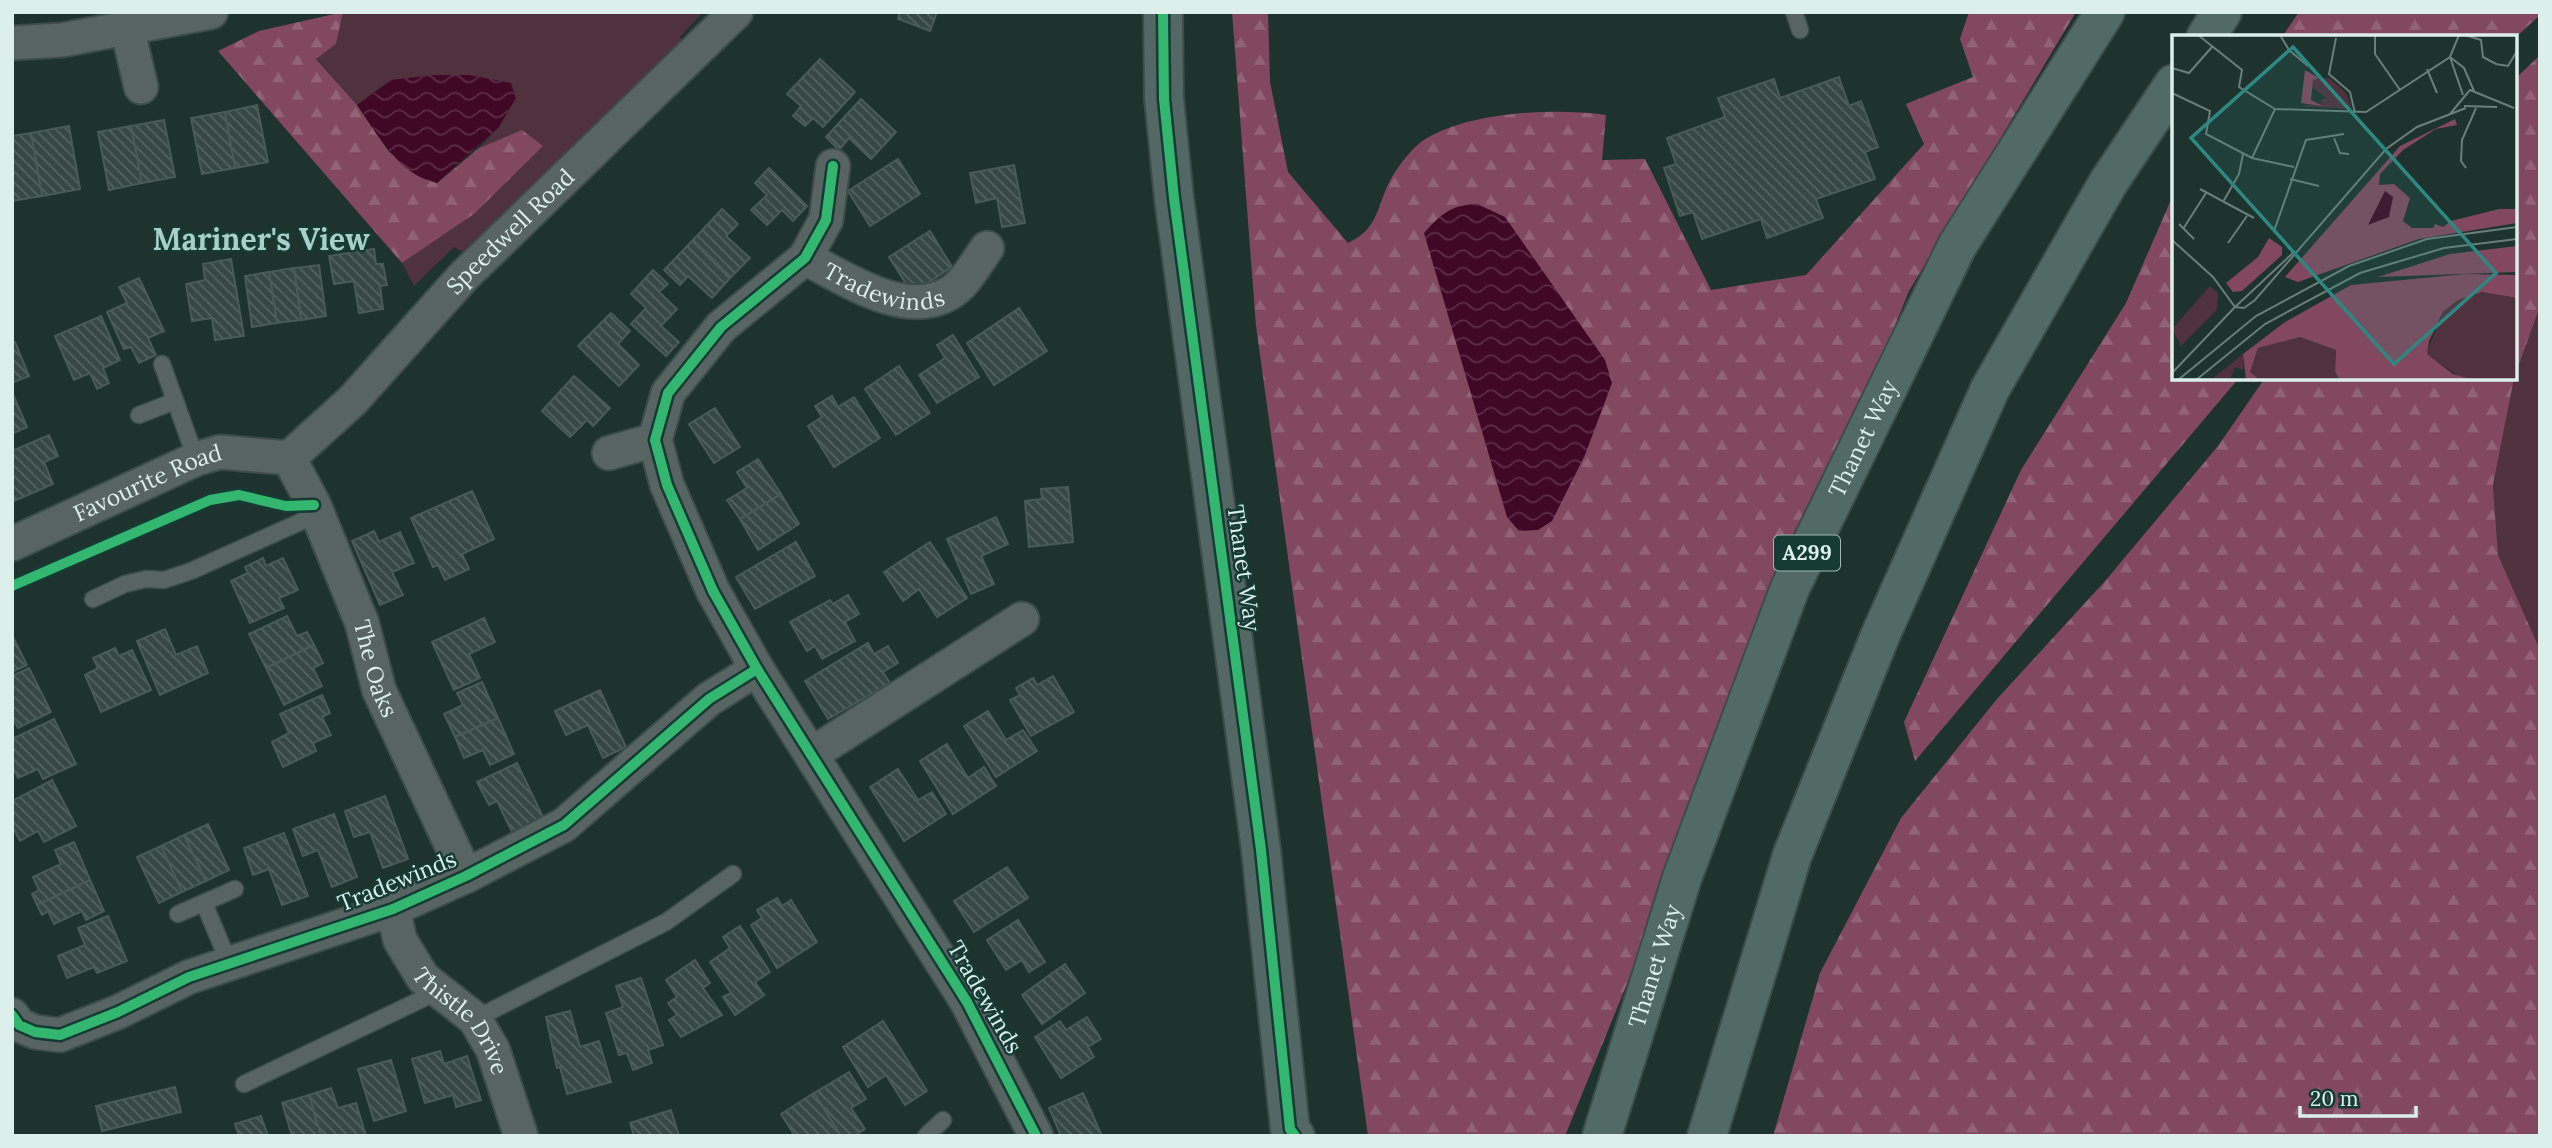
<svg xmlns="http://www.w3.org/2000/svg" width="2552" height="1148" font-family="Lora,serif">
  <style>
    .grass { fill: #50313e }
    .forest { fill: url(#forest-firs) }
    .water { fill: url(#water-waves) }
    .building { fill: url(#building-back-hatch); stroke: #4a5a56; stroke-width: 2 }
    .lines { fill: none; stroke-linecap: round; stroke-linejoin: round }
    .service-casing { stroke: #3c4c49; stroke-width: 19 }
    .minor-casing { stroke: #3c4c49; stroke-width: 37 }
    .primary-casing { stroke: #3c4c49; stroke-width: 42 }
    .trunk-casing { stroke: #3c4c49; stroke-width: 42 }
    .service { stroke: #576462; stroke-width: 16 }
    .minor { stroke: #576462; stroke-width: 33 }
    .primary { stroke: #536865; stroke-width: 38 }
    .trunk { stroke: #516a66; stroke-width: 38 }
    .cycleway-casing { stroke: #163a34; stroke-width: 15 }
    .cycleway { stroke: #33b770; stroke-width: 10 }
    .labels { text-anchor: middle; stroke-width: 5; stroke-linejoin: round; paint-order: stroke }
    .shield { fill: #163a34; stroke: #a1b9b4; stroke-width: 2 }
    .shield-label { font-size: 21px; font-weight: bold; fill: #dcefeb }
    .street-label { font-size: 23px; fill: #dcefeb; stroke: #163a34 }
    .district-label { font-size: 30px; font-weight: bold; fill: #a9d0c8; stroke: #163a34 }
    .inset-road { fill: none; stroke: #6a7e7a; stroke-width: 2 }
    .view { fill: #2e8881; fill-opacity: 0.15; stroke: #2e8881; stroke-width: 3.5 }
    .inset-edge { fill: none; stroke: #dcefeb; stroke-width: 3.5 }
  </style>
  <defs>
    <pattern id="forest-firs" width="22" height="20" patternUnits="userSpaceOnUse" patternTransform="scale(1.75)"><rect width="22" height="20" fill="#81485f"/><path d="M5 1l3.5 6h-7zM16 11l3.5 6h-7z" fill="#926376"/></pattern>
    <pattern id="water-waves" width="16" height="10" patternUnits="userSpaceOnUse" patternTransform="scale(1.75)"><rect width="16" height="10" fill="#410826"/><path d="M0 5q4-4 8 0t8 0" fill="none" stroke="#5c2c46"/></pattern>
    <pattern id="building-back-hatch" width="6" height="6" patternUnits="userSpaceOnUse" patternTransform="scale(1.75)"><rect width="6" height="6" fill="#374844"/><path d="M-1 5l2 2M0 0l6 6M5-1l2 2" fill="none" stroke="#53635f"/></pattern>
  </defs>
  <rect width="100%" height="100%" fill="#1e322e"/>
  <!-- grass -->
  <g class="grass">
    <path d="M343,12H703L680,37L685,45L462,252L454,247L414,286L402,263L474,214L522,130L479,148L499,127L469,75L391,80L357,105L316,58L336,44Z"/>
    <path d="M2540,306V650L2498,555L2493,485L2509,393Z"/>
  </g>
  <!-- forest -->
  <g class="forest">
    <path d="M343,12L336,44L316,59L357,105L389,152L437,183L479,148L522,130L543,146L474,214L402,263L218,51L259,31Z"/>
    <path d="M1232,12H1268L1270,82L1288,172L1348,243C1380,228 1376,206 1391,179C1398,166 1414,145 1427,138C1474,111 1554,108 1606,115L1602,160L1645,159L1711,290L1806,275L1924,144L1906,104L1973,77L1960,39L1969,12H2076L1909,291L1565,1136H1368L1256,326Z"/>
    <path d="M2299,12H2540V15L2515,38L2282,37Z"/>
    <path d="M2540,55V306L2515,376V79Z"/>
    <path d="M2174,193V378H2239L1915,761L1904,722L2021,470L2126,303Z"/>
    <path d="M2265,378H2514L2493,485L2498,555L2540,650V1136H1773L1820,973L1901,818L1997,699L2106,580L2218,446Z"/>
  </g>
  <!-- water -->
  <g class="water">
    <path d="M432,75H469L511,83L516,98L499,127L437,183C400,176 377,134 357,105L391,80Z"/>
    <path d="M1477,204L1505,217L1605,360L1612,383L1585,455L1552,521L1538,530L1519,531L1507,517L1424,233C1441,214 1451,205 1477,204Z"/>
  </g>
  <!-- building -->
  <g class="building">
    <path d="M900,12H937L930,31L898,19Z"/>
    <path d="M820,59L855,92L823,127L813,118L805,126L793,116L801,106L787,94Z"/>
    <path d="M1839,77L1849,106L1861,101L1878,147L1865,152L1875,179L1816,199L1823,218L1767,238L1761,219L1702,239L1693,212L1680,216L1664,168L1676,164L1667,138L1725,117L1718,98L1774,79L1780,98Z"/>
    <path d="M861,99L896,132L871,159L849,138L839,150L826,137Z"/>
    <path d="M257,105L268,162L235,168L225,112Z"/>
    <path d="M225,112L235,168L202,174L191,118Z"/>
    <path d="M164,120L175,177L142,183L131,126Z"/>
    <path d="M69,126L80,189L42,196L31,133Z"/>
    <path d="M131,126L142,183L109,190L98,132Z"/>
    <path d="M31,133L42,196L12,201V136Z"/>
    <path d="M898,159L920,194L870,226L848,191Z"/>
    <path d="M1014,165L1025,223L1002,227L997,198L976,203L970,173Z"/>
    <path d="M769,168L807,206L793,221L782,210L767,225L751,210L767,195L755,183Z"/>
    <path d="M722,209L738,224L726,236L750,258L731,277L693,240Z"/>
    <path d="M930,231L952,267L912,293L889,257Z"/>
    <path d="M693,240L731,277L712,298L688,276L680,285L664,270Z"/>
    <path d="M374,249L376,264H383L387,285L380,286L383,309L359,313L354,281L334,284L329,256Z"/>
    <path d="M231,259L244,336L215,340L212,318L192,321L186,284L205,280L203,264Z"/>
    <path d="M319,265L326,316L301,320L294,268Z"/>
    <path d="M294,268L301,320L277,323L269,272Z"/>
    <path d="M653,270L668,284L659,292L677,309L661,326L679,342L666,356L631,324L646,308L631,294Z"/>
    <path d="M269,272L277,323L252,327L245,276Z"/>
    <path d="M139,278L164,331L148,338L156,355L139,363L131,347L124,349L107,312L127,303L119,287Z"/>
    <path d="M1019,308L1047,351L994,385L967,343Z"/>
    <path d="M611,313L630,331L618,344L639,365L619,386L578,346Z"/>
    <path d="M101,316L120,360L103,368L109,383L97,389L90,373L74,380L55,336Z"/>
    <path d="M953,335L979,377L937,403L919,375L945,358L937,345Z"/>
    <path d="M15,342L29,376L12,383V343Z"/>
    <path d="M899,366L930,413L896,435L865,389Z"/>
    <path d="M574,376L610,408L593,426L587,420L570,437L542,411Z"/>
    <path d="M12,392L27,427L12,434Z"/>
    <path d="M832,396L838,407L854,397L880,438L834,467L808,426L822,417L815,406Z"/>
    <path d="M715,408L740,447L714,463L689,424Z"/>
    <path d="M49,435L58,456L44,462L53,484L12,502V451Z"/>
    <path d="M758,459L781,494L740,519L727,500L747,488L737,472Z"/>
    <path d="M1068,487L1073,542L1029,547L1025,501L1042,499L1041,489Z"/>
    <path d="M472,491L494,539L462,554L469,569L445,580L438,565L433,567L411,518Z"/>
    <path d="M781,494L799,524L758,550L740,519Z"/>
    <path d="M996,517L1008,544L981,556L994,584L971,594L947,539Z"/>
    <path d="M374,531L379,542L400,532L414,563L392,572L403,595L380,605L352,541Z"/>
    <path d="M796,542L815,576L755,609L736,577Z"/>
    <path d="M930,542L967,598L937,617L919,589L903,601L884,572Z"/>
    <path d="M263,558L266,566L283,558L298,590L279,598L284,608L250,623L231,581L248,573L245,567Z"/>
    <path d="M848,595L859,614L845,622L855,641L822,659L815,646L807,651L790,622L830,600L833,604Z"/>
    <path d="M287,616L297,636L307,632L314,645L266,668L249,634Z"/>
    <path d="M484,618L495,642L469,654L480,678L454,690L432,642Z"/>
    <path d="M165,629L176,655L197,646L208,673L160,695L137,641Z"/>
    <path d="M12,635L27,665L12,672Z"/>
    <path d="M868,643L874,654L888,646L898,663L883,672L890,683L828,719L805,681Z"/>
    <path d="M314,645L323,663L313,668L322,686L284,705L266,668Z"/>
    <path d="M115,648L119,656L132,650L151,690L101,712L85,675L98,668L93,658Z"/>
    <path d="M29,668L51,712L18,728L12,717V676Z"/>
    <path d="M1053,676L1074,712L1031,736L1010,700L1020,695L1016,688L1033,678L1037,685Z"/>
    <path d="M482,682L498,718L455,737L444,714L463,705L457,693Z"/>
    <path d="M600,690L626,747L603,758L588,725L566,735L555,711Z"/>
    <path d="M322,695L330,713L322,717L331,735L313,743L316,751L283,767L272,742L289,733L280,714Z"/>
    <path d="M988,711L1006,740L1023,730L1037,751L996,777L964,726Z"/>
    <path d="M498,718L514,754L490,765L483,750L464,758L455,737Z"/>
    <path d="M54,719L76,764L43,779L38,769L18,778L12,766V739Z"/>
    <path d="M947,744L968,778L984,767L996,786L953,814L920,761Z"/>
    <path d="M517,763L543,817L512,832L497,801L489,805L477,782Z"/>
    <path d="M898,769L918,800L932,792L946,814L904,841L870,787Z"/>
    <path d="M52,780L76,826L44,842L38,831L20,841L12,826V801Z"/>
    <path d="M385,796L408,859L383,868L370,832L354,837L345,811Z"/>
    <path d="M334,814L357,877L332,887L318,850L303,856L293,829Z"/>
    <path d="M208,824L229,870L206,881L184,835Z"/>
    <path d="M284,833L308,896L282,905L269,869L253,875L244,848Z"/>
    <path d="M184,835L206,881L182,892L161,846Z"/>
    <path d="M74,842L90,880L37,905L32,894L39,890L33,877L61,864L55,850Z"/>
    <path d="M161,846L182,892L159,903L137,857Z"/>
    <path d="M1007,867L1028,898L974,932L954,901Z"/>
    <path d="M90,880L104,911L86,920L82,911L54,924L48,911L42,915L37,905Z"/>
    <path d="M777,898L782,906L791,900L817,942L777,968L751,925L762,918L757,910Z"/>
    <path d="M108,916L127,961L97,973L94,967L67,978L58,956L85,945L78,928Z"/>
    <path d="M1018,920L1045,962L1029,972L1022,960L1006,970L987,940Z"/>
    <path d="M740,926L770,972L755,982L764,995L735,1015L723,997L731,993L710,962L730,948L723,937Z"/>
    <path d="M695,960L710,983L703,988L722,1015L681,1037L669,1020L677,1015L668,1003L677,997L666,980Z"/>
    <path d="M1065,964L1085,993L1042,1024L1022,995Z"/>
    <path d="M641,978L663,1045L648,1050L652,1063L633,1070L627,1053L619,1055L606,1013L623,1007L616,986Z"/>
    <path d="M570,1011L580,1047L599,1041L611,1082L567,1094L560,1067L557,1068L546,1017Z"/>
    <path d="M1087,1017L1101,1039L1088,1047L1094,1057L1061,1078L1035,1037L1060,1021L1066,1030Z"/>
    <path d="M883,1021L927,1091L905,1105L886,1075L868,1087L843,1047Z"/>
    <path d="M440,1051L444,1064L467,1056L481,1100L456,1107L453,1095L425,1103L412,1059Z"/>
    <path d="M391,1060L406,1111L374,1121L358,1069Z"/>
    <path d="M849,1072L866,1099L851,1108L865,1129L854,1136H841L814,1093Z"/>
    <path d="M175,1087L181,1112L102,1131L96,1106Z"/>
    <path d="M331,1088L338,1108L356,1103L366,1136H321L309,1095Z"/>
    <path d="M814,1093L841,1136H795L781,1114Z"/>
    <path d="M1083,1093L1102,1136H1061L1049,1108Z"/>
    <path d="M309,1095L321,1136H292L282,1103Z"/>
    <path d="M671,1110L679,1136H634L630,1123Z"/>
    <path d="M261,1116L268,1136H239L235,1124Z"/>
  </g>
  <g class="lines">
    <!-- service casing -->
    <g class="service-casing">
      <g id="service">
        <path d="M1794,12L1800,30"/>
        <path d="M162,364L196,459"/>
        <path d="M139,415L175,401"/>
        <path d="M93,599L125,584L146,579L164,580L191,571L318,514"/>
        <path d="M204,903L229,963"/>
        <path d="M178,914L235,889"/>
        <path d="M475,1019L666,922L733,874"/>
        <path d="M244,1084L439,991"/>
        <path d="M926,1136L943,1120"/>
      </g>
    </g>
    <!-- minor casing -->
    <g class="minor-casing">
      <g id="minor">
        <path d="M127,27L141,87"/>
        <path d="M12,43L62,40L211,12"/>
        <path d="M833,166L826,220L805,258L721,327L668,393L655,440L667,485L713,591L757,669L967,1002L1036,1136"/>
        <path id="s1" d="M805,258C845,278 903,319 948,294C965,285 976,263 987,248"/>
        <path d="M609,453L655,440"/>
        <path id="s2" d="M289,458L353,400L463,277L736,12"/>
        <path id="s3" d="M289,458L314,505L362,623L379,690L466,876"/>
        <path id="s4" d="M12,544L196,459L220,452L289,458"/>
        <path d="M812,754L1022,619"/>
        <path id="s5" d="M393,909L400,940L423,978L475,1019L493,1050L521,1136"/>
        <path d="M12,1015L19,1025L35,1032L60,1035L118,1012L189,977L393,909L466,876L564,825L709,699L757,669"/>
      </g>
    </g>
    <!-- primary casing -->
    <g class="primary-casing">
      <path id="primary" d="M1163,12L1164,99L1174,198L1261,850L1290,1129L1295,1136"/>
    </g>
    <!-- trunk casing -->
    <g class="trunk-casing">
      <g id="trunk">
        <path d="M2206,37L2222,12"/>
        <path id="s6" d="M1602,1136L1682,878L1790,588L1957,246L2105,12"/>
        <path d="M1707,1136L1792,856L1880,636L1990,389L2108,183L2174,84"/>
      </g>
    </g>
    <!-- service -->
    <use href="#service" class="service"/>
    <!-- minor -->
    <use href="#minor" class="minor"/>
    <!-- primary -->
    <use href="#primary" class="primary"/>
    <!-- trunk -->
    <use href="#trunk" class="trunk"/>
    <!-- cycleway casing -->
    <g class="cycleway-casing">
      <g id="cycleway">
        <path d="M1163,12L1164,99L1174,198L1261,850L1290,1129L1295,1136"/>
        <path d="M833,166L826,220L805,258L721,327L668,393L655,440L667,485L713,591L757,669L967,1002L1036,1136"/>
        <path d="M12,586L210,500L239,495L286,506L314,505"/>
        <path d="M12,1015L19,1025L35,1032L60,1035L118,1012L189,977L393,909L466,876L564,825L709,699L757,669"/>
      </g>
    </g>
    <!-- cycleway -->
    <use href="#cycleway" class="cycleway"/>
  </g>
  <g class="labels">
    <!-- shield labels -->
    <rect class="shield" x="1774" y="535.5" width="66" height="35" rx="5"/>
    <g class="shield-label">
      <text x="1807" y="560">A299</text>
    </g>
    <!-- street labels -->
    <g class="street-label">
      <text dy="8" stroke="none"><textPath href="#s2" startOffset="317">Speedwell Road</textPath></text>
      <text dy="8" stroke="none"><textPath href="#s1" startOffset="86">Tradewinds</textPath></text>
      <text dy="8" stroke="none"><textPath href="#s6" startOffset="746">Thanet Way</textPath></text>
      <text dy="8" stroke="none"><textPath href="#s4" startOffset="149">Favourite Road</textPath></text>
      <text transform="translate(1244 568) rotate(82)" y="8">Thanet Way</text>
      <text dy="8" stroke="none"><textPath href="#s3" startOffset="228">The Oaks</textPath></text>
      <text transform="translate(397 881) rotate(-22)" y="8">Tradewinds</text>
      <text dy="8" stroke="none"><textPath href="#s6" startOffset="178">Thanet Way</textPath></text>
      <text transform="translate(985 997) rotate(60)" y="8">Tradewinds</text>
      <text dy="8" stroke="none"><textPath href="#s5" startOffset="135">Thistle Drive</textPath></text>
    </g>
    <!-- district labels -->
    <g class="district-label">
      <text x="261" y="250">Mariner's View</text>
    </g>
  </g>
  <!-- overview -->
  <g transform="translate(2172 35)">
    <rect width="345" height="345" fill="#1e322e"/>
    <path d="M157,43L174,58L180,74L128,71L151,68L146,66L154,63L140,52L141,44ZM38,251L46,258L45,275L9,311L0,294ZM310,257L345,263V345L291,344L254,319L271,277L286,265ZM129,302L164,315L163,337L168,345H88L78,337L86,313ZM71,319V335L63,332L58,345H39Z" fill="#50313e"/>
    <path d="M133,35L147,43L141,45L139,65L151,71L129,68ZM283,84L285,90L264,94L231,115L208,139L207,150L222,149L238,163L231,186L240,193H261L263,189L271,192L279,186L327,174H345V188L247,204L126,247L113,242L228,111ZM97,203L110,212V220L70,256L61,257L54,248L86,222ZM345,211V237L206,242L278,219ZM293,239L345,240V263L310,257L286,265L271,277L257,306L255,319L281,339L302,345H168L163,337L164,315L128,302L86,313L78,337L88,345H74L71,319L113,287L179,250Z" fill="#81485f"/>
    <path d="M213,156L221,162L217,182L196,190Z" fill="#410826"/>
    <path class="inset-road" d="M26,0L70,35L67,52L103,74M108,0L117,15L136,31M203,0V19L228,55M293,0L309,5L311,22L324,29L336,31L345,16M164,3L157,39L178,57L183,78M278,22L292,33L302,56M278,22L291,60M0,33L17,38L40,12M255,34L265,58M0,58L38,76L34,99L80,123L122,132M292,71L325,72M103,74L194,77L278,22L287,0M278,79L298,55L342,73M162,103L168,118L177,119M80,123L103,74M294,133L289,126L290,105L304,73M118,144L147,151M28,154L82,183M51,167L67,139L71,119M7,189L22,204M11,194L34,158M102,196L134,105L172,99M0,205L41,242L63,272M56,208L75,181M63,272L72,273L83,265L214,114L245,92L294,73M63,272L123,216M0,338L63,272M6,345L84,281L177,231L255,204L345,192M24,345L93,289L188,238L272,213L345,204"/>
    <path class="view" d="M121,12L324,238L222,329L19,103Z"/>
    <rect width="345" height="345" class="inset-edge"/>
  </g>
  <!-- border -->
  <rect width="2552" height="1148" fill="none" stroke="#dcefeb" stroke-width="28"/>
  <!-- scale -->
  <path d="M2300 1106v10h116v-10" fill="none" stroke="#dcefeb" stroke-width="3.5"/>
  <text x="2310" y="1106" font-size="21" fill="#dcefeb" stroke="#163a34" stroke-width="5" paint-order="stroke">20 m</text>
</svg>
